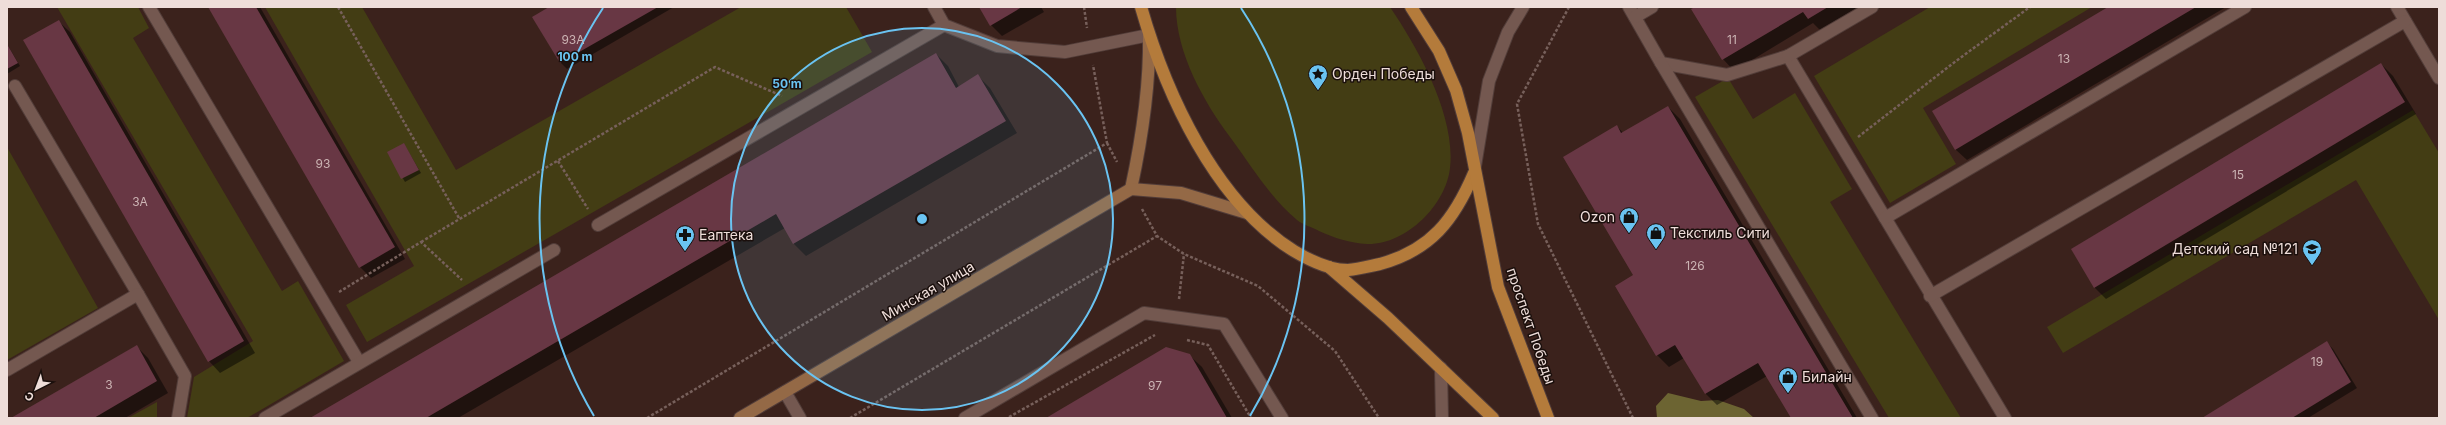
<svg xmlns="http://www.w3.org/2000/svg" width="2446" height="425" font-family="Inter,sans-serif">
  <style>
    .green { fill: #433d14 }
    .forest { fill: #6c6432 }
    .shadow { fill: #0007 }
    .building { fill: #683744 }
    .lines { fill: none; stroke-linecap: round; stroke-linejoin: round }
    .lane-casing { stroke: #523d39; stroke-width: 14 }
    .street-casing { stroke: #523d39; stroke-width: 14 }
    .secondary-casing { stroke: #523d39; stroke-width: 14 }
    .primary-casing { stroke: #523d39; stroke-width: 14 }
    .path { stroke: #77605b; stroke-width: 2.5; stroke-dasharray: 3 2; stroke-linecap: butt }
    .lane { stroke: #745850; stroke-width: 12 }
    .street { stroke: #745850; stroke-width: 12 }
    .secondary { stroke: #946946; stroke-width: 12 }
    .primary { stroke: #b47b3b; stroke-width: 12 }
    .ring { fill: none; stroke: #6ac3f1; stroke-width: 2 }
    .labels { text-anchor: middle; stroke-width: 3; stroke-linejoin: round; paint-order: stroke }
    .number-label { font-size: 12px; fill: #ccb4b4 }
    .poi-label { font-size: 14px; fill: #eeddd9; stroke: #1a0f0c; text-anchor: start }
    .street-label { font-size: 14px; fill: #eeddd9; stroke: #1a0f0c }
    .centre { fill: #6ac3f1; stroke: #1a0f0c; stroke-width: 2 }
    .ring-label { font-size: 12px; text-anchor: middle; font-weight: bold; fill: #6ac3f1; stroke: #1a0f0c; stroke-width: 3; stroke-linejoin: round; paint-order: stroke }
  </style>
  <rect width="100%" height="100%" fill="#3b221c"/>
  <!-- green -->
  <g class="green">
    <path d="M57,7H138L149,28L133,38L282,291L298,281L344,361L247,418H187L194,377L253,341Z"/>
    <path d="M265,7H362L456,170L741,7H846L872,52L367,342L346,305L414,266Z"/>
    <path d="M1176,7H1390C1418,48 1456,116 1450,168C1446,205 1406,245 1367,244C1350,243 1334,238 1319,231C1312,227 1303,225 1297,220C1270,198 1251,165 1230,137C1204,102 1176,53 1176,7Z"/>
    <path d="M1930,7H2092L1923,108L1956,164L1890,203L1814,76Z"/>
    <path d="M1728,78L1753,119L1795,93L1852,189L1830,202L1961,418H1889L1695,97Z"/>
    <path d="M2413,110L2439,153V320L2356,180L2063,353L2047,327Z"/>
    <path d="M7,147L98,308L7,360Z"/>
    <path d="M157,402V418H127H128Z"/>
  </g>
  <!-- forest -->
  <path class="forest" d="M1668,393L1701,401L1718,400L1744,409L1754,418H1657L1656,406Z"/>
  <!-- shadow -->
  <g class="shadow">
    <path d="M209,7H260L405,259L371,278L360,267Z"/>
    <path d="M551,7H674L567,69L561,63L534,17Z"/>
    <path d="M980,7H1041L1044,12L1002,36L991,25Z"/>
    <path d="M1697,7H1858L1820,30L1813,23L1734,71L1723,59Z"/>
    <path d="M2110,7H2226L1967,160L1955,149Z"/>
    <path d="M58,21L70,32L255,353L220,373L209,361L24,41Z"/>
    <path d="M7,44L20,66L7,74Z"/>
    <path d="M936,54L948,66L959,87L978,76L990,88L1017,133L806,256L794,244L785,228L458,418H312Z"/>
    <path d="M2381,64L2393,76L2416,114L2106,299L2095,288L2072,249Z"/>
    <path d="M1668,107L1680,119L1857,418H1792L1767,376L1717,405L1705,393L1684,358L1669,367L1657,355L1635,275L1617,126L1623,133Z"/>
    <path d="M404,144L421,173L405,182L388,153Z"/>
    <path d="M2327,343L2333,349L2357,388L2308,418H2204Z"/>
    <path d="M136,346L148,358L168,393L125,418H13Z"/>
    <path d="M1189,355L1202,367L1232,418H1048Z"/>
  </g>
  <!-- building -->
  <g class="building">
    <path d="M208,7H256L395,247L359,268Z"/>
    <path d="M549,7H658L560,63L532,17Z"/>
    <path d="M979,7H1022L990,26Z"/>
    <path d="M1695,7H1828L1808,19L1803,12L1722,60L1691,9Z"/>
    <path d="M2108,7H2196L1955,150L1932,111Z"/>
    <path d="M59,20L244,341L208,362L23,40Z"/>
    <path d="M7,44L18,63L7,69Z"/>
    <path d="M936,53L956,88L978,74L1006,121L793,244L776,214L426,418H310Z"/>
    <path d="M2381,63L2405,102L2094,288L2071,249Z"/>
    <path d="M1668,106L1805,337L1853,418H1791L1758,363L1705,394L1675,345L1656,356L1615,286L1633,275L1563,157L1617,125L1621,133Z"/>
    <path d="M404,143L419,170L401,179L387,152Z"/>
    <path d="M2327,341L2351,382L2292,418H2202Z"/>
    <path d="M137,345L157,381L94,418H11Z"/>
    <path d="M1166,347L1190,354L1227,418H1046Z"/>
  </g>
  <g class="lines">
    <!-- lane casing -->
    <g class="lane-casing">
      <g id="lane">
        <path d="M149,7L359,362"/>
        <path d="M934,7L944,25L997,46L1065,52L1149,35"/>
        <path d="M1629,7L1661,63L1727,75L1788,56L2005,418"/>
        <path d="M2397,7L2439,78"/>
        <path d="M1635,17L1652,7"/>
        <path d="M1788,56L1872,7"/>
        <path d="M1661,63L1872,418"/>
        <path d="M15,86L138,294"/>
        <path d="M1885,218L2245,7"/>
        <path d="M598,225L944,25"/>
        <path d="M1930,296L2405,21"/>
        <path d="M1441,368L1442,418"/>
        <path d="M7,370L138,294L185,376L178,418"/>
        <path d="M785,392L800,418"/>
        <path d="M265,418L554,250"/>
        <path d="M965,418L1144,313L1224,324L1282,418"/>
      </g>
    </g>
    <!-- street casing -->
    <g class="street-casing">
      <path id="street" d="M1475,166L1489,81L1508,32L1523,7"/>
    </g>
    <!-- secondary casing -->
    <g class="secondary-casing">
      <g id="secondary">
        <path d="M1131,189C1142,138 1150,88 1149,36"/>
        <path d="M740,418L1131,189L1181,193L1247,213"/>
      </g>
    </g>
    <!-- primary casing -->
    <g class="primary-casing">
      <g id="primary">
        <path d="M1141,7C1166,94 1215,202 1294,251C1309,260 1329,270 1348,270C1359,269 1370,266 1380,264C1431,250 1454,220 1474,173"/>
        <path d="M1411,7L1439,51L1456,90L1468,133L1498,287L1548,418"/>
        <path d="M1329,267L1388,318L1493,418"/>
      </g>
    </g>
    <!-- path -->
    <g class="path">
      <path d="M338,7L459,218"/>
      <path d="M1084,7L1087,28"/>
      <path d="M1569,7L1517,104L1538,224L1633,418"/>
      <path d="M1858,137L1956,61L2030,7"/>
      <path d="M1107,143L1117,162"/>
      <path d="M558,161L588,209"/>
      <path d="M1142,209L1157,236L1184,254L1258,286L1335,351L1379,418"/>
      <path d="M421,242L715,67L782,96"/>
      <path d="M339,292L421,242L462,280"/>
      <path d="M1179,299L1184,254"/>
      <path d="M1187,340L1208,345L1251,418"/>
      <path d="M1009,417L1155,335"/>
      <path d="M647,418L1107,143L1093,65"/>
      <path d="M850,418L1157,236"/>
    </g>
    <!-- lane -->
    <use href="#lane" class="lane"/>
    <!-- street -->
    <use href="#street" class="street"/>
    <!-- secondary -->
    <use href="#secondary" class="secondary"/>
    <!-- primary -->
    <use href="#primary" class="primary"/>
  </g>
  <!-- distance rings -->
  <circle cx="922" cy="219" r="191" fill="#6ac3f1" fill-opacity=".12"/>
  <g class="ring">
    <circle cx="922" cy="219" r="191"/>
    <path d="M594 416A383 383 0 0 1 603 8M1241 8A383 383 0 0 1 1250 416"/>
  </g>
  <!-- icons -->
  <defs>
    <g id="sight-pin" transform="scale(1)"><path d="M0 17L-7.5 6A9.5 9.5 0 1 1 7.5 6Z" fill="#6ac3f1" stroke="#1a0f0c"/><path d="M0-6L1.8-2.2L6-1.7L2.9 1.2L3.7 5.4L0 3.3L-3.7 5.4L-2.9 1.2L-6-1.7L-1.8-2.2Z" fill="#111"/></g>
    <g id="shop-pin" transform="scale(1)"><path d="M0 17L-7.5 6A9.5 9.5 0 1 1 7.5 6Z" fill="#6ac3f1" stroke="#1a0f0c"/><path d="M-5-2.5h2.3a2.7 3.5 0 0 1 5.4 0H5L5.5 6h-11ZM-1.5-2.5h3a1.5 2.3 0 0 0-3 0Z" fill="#111"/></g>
    <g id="pharmacy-pin" transform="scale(1)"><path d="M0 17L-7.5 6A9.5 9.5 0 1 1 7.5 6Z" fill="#6ac3f1" stroke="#1a0f0c"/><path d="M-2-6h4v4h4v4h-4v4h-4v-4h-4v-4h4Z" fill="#111"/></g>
    <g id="school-pin" transform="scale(1)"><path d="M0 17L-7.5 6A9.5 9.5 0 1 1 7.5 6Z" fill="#6ac3f1" stroke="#1a0f0c"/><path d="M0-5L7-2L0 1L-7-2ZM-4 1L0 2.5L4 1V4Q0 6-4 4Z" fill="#111"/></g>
  </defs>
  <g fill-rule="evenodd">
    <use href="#sight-pin" x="1318" y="74"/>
    <use href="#shop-pin" x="1629" y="217"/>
    <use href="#shop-pin" x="1656" y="233"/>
    <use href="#pharmacy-pin" x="685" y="235"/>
    <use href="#school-pin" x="2312" y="249"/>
    <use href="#shop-pin" x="1788" y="377"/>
  </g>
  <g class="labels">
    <!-- number labels -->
    <g class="number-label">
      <text x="573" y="44">93А</text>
      <text x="1732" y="44">11</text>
      <text x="2064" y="63">13</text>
      <text x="323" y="168">93</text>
      <text x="2238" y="179">15</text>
      <text x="140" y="206">3А</text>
      <text x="1695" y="270">126</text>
      <text x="2317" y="366">19</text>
      <text x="109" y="389">3</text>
      <text x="1155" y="390">97</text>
    </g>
    <!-- poi labels -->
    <g class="poi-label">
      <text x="1332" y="79">Орден Победы</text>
      <text x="1615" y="222" text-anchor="end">Ozon</text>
      <text x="1670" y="238">Текстиль Сити</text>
      <text x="699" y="240">Еаптека</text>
      <text x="2298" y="254" text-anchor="end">Детский сад №121</text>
      <text x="1802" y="382">Билайн</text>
    </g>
    <!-- street labels -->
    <g class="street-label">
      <text transform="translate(928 291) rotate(-30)" y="5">Минская улица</text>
      <text transform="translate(1531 326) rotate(71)" y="5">проспект Победы</text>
    </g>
  </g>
  <circle cx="922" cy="219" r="6" class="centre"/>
  <g class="ring-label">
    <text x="575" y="61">100 m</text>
    <text x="787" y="88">50 m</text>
  </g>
  <!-- border -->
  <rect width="2446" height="425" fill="none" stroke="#eeddd9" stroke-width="16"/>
  <!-- north arrow -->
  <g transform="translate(36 389) rotate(222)" stroke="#1a0f0c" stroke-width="3" paint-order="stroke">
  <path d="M0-3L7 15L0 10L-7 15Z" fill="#eeddd9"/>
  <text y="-6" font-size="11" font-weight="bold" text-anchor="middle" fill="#eeddd9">С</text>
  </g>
</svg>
